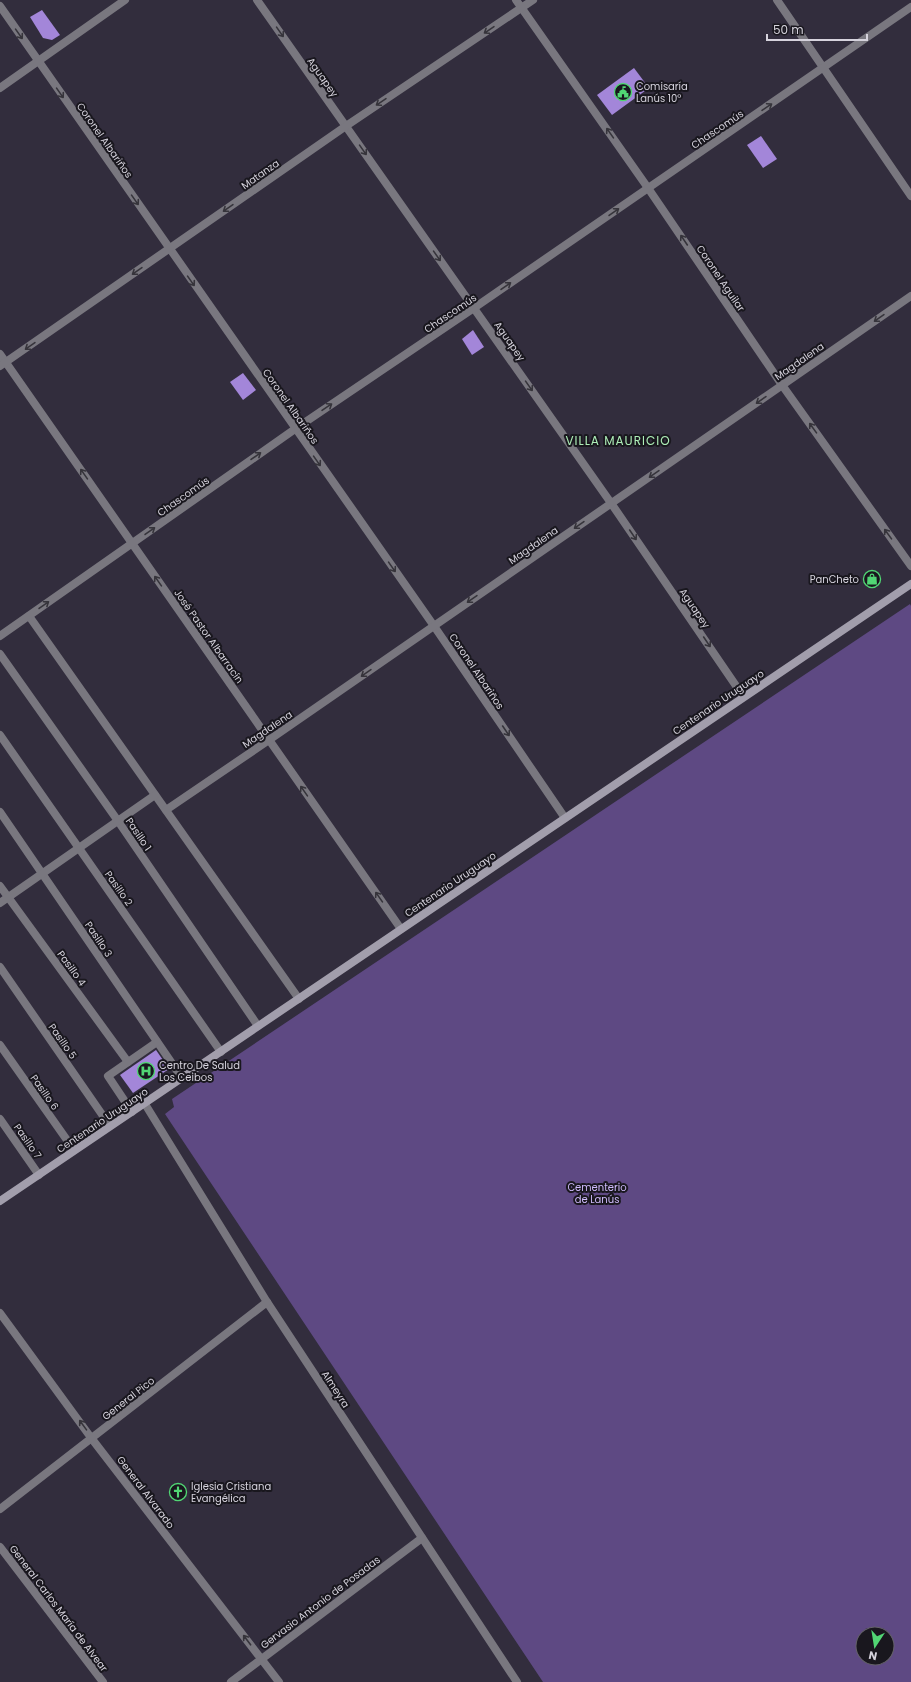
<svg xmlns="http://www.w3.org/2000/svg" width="911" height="1682" font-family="Poppins,sans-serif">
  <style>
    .green { fill: #5e4983; fill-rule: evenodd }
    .building { fill: #a386d9 }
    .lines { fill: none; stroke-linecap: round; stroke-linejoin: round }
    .minor { stroke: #79777f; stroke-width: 8 }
    .secondary { stroke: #a29eac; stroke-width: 8 }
    .oneway { stroke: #36343b }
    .labels { text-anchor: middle; stroke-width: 4; stroke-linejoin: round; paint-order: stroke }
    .street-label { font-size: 10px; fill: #d6d3dd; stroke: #19171e }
    .poi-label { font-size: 10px; fill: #d6d3dd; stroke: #19171e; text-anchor: start }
    .park-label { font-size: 10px; fill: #cebafa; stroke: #19171e }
    .quarter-label { font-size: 12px; letter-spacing: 1px; fill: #adeeb7; stroke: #19171e }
  </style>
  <rect width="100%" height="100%" fill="#322d3d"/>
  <!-- green -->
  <path class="green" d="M910,604L911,606V1682H543L165,1114L174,1107L172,1099ZM863,1634H887V1658H863Z"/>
  <!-- building -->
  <g class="building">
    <path d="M42,10L60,35L52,40L43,38L30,17Z"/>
    <path d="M634,68L649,88L612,115L597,95Z"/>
    <path d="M761,136L777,159L763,168L747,145Z"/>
    <path d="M473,330L484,347L472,355L462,339Z"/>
    <path d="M243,373L256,390L243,400L230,382Z"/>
    <path d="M156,1050L169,1069L133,1093L120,1075Z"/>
  </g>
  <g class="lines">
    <!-- minor -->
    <g class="minor">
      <path d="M257,0L611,503L743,696"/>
      <path d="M516,0L648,188L782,385L911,566"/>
      <path d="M777,0L911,196"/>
      <path d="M0,6L434,626L565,818"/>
      <path d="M0,88L125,0"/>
      <path d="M0,354L401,929"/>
      <path d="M0,366L346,126L533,0"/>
      <path d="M29,616L299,999"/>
      <path d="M0,636L295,429L474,308L911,7"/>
      <path d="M0,654L118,821L258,1026"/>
      <path d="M0,735L221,1052"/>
      <path d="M166,810L269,740L911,296"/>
      <path d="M0,812L182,1078"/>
      <path d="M0,886L128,1062"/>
      <path d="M0,903L155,795"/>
      <path d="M0,967L110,1126"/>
      <path d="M0,1045L74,1150"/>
      <path d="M145,1104L267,1302L517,1682"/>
      <path d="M132,1112L108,1076L157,1042"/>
      <path d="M0,1119L39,1175"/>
      <path d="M0,1313L92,1439L279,1682"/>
      <path d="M0,1509L267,1302"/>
      <path d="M0,1547L103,1682"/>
      <path d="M231,1682L422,1538"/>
    </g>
    <!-- secondary -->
    <path class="secondary" d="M0,1201L911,584"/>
  </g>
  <!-- one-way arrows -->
  <defs><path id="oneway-shaft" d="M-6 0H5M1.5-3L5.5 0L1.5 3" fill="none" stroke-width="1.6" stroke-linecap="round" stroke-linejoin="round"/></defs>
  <g class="oneway">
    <use href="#oneway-shaft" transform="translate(489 30) rotate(146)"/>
    <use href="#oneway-shaft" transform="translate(280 32) rotate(55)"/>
    <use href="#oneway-shaft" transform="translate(19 34) rotate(55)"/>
    <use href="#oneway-shaft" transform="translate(60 93) rotate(55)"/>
    <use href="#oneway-shaft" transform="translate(381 102) rotate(146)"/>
    <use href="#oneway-shaft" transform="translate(767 107) rotate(-34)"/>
    <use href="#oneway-shaft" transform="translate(610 133) rotate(-125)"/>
    <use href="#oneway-shaft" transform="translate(363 150) rotate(55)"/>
    <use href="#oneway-shaft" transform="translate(135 200) rotate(55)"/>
    <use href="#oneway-shaft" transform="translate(228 208) rotate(145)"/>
    <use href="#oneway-shaft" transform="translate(614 212) rotate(-35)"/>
    <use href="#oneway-shaft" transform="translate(684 240) rotate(-124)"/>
    <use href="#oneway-shaft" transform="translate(437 256) rotate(55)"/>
    <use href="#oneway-shaft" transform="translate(137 271) rotate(145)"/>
    <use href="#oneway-shaft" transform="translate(191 281) rotate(55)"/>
    <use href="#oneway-shaft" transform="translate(506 286) rotate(-35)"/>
    <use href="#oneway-shaft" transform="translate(879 318) rotate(145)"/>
    <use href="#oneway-shaft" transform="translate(30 346) rotate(145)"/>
    <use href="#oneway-shaft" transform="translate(529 386) rotate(55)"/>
    <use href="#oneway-shaft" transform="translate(761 400) rotate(145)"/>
    <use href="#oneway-shaft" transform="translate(327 407) rotate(-34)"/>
    <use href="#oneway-shaft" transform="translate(813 428) rotate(-126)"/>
    <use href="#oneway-shaft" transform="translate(256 456) rotate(-35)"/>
    <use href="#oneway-shaft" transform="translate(317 461) rotate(55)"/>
    <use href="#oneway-shaft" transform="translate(84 474) rotate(-125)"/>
    <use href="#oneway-shaft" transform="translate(654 474) rotate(145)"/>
    <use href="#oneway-shaft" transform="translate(579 525) rotate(145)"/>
    <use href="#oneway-shaft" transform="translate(150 531) rotate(-35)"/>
    <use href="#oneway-shaft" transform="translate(888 534) rotate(-126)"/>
    <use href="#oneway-shaft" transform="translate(633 535) rotate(56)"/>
    <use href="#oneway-shaft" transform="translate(392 567) rotate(55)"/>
    <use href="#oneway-shaft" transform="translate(158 581) rotate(-125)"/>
    <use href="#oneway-shaft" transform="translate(472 599) rotate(145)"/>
    <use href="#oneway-shaft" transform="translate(44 605) rotate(-35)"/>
    <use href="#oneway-shaft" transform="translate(707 642) rotate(56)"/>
    <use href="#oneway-shaft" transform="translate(366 673) rotate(145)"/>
    <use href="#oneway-shaft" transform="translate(506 731) rotate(56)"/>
    <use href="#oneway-shaft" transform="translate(304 791) rotate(-125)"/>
    <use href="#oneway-shaft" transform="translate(379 897) rotate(-125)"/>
    <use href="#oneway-shaft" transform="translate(83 1425) rotate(-126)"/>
    <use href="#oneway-shaft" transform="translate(247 1640) rotate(-127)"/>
  </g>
  <!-- icons -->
  <defs>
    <g id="civic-ring" transform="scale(0.9)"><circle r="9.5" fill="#19171e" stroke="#51d674" stroke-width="1.5"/><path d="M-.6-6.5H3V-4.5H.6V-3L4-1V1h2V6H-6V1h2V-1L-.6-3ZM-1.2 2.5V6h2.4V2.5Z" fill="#51d674"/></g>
    <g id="shop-ring" transform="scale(0.9)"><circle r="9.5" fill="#19171e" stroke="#51d674" stroke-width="1.5"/><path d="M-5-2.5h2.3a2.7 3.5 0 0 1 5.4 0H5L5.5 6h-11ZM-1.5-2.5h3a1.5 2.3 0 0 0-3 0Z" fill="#51d674"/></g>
    <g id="hospital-ring" transform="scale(0.9)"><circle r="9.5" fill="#19171e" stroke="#51d674" stroke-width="1.5"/><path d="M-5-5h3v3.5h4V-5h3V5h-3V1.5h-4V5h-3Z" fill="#51d674"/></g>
    <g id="church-ring" transform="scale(0.9)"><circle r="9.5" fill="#19171e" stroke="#51d674" stroke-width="1.5"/><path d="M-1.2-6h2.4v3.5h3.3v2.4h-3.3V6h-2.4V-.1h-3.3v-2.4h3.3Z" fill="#51d674"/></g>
  </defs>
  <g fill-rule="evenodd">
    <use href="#civic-ring" x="623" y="92"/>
    <use href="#shop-ring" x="872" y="579"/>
    <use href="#hospital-ring" x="146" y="1071"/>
    <use href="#church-ring" x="178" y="1492"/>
  </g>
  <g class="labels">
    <!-- street labels -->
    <g class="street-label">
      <text transform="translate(323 77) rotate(55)" y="4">Aguapey</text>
      <text transform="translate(717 129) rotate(-34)" y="4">Chascomús</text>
      <text transform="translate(105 140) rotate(55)" y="4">Coronel Albariños</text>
      <text transform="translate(260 174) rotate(-35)" y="4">Matanza</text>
      <text transform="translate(721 278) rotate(56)" y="4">Coronel Aguilar</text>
      <text transform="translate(450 313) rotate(-34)" y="4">Chascomús</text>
      <text transform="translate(510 341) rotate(55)" y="4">Aguapey</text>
      <text transform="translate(799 361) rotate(-35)" y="4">Magdalena</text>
      <text transform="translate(291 406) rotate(55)" y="4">Coronel Albariños</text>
      <text transform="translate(183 496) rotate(-35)" y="4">Chascomús</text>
      <text transform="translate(533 545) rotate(-35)" y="4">Magdalena</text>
      <text transform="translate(695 608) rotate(56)" y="4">Aguapey</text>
      <text transform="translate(209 636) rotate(55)" y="4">José Pastor Albarracín</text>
      <text transform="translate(477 671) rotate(56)" y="4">Coronel Albariños</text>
      <text transform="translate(718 702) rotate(-34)" y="4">Centenario Uruguayo</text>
      <text transform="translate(267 729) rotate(-34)" y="4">Magdalena</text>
      <text transform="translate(139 834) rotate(56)" y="4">Pasillo 1</text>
      <text transform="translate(450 884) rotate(-34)" y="4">Centenario Uruguayo</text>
      <text transform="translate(119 888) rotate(55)" y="4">Pasillo 2</text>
      <text transform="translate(99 939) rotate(56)" y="4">Pasillo 3</text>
      <text transform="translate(72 968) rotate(54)" y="4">Pasillo 4</text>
      <text transform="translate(63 1041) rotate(55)" y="4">Pasillo 5</text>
      <text transform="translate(45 1092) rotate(55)" y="4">Pasillo 6</text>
      <text transform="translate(102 1120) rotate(-34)" y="4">Centenario Uruguayo</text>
      <text transform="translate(28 1141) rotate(55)" y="4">Pasillo 7</text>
      <text transform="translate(336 1389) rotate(57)" y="4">Almeyra</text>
      <text transform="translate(128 1398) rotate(-38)" y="4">General Pico</text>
      <text transform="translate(146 1492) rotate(53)" y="4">General Alvarado</text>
      <text transform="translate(320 1602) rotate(-37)" y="4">Gervasio Antonio de Posadas</text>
      <text transform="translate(59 1608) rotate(53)" y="4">General Carlos María de Alvear</text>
    </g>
    <!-- poi labels -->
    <g class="poi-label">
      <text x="636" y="90">Comisaría<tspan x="636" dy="12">Lanús 10°</tspan></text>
      <text x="859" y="583" text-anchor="end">PanCheto</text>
      <text x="159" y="1069">Centro De Salud<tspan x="159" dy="12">Los Ceibos</tspan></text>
      <text x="191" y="1490">Iglesia Cristiana<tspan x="191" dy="12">Evangélica</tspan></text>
    </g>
    <!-- park labels -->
    <g class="park-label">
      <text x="597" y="1191">Cementerio<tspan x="597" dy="12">de Lanús</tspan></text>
    </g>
    <!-- quarter labels -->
    <g class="quarter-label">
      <text x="618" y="445">VILLA MAURICIO</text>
    </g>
  </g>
  <!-- north arrow -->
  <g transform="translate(875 1646) rotate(192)"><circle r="19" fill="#19171e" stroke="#65626a"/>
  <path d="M0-3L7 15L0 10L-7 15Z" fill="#51d674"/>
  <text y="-6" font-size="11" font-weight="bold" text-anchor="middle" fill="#d6d3dd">N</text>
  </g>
  <!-- scale -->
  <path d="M767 34v6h100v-6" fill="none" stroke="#d6d3dd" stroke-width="2"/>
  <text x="773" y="34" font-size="12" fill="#d6d3dd" stroke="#19171e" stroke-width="3" paint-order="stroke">50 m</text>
</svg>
